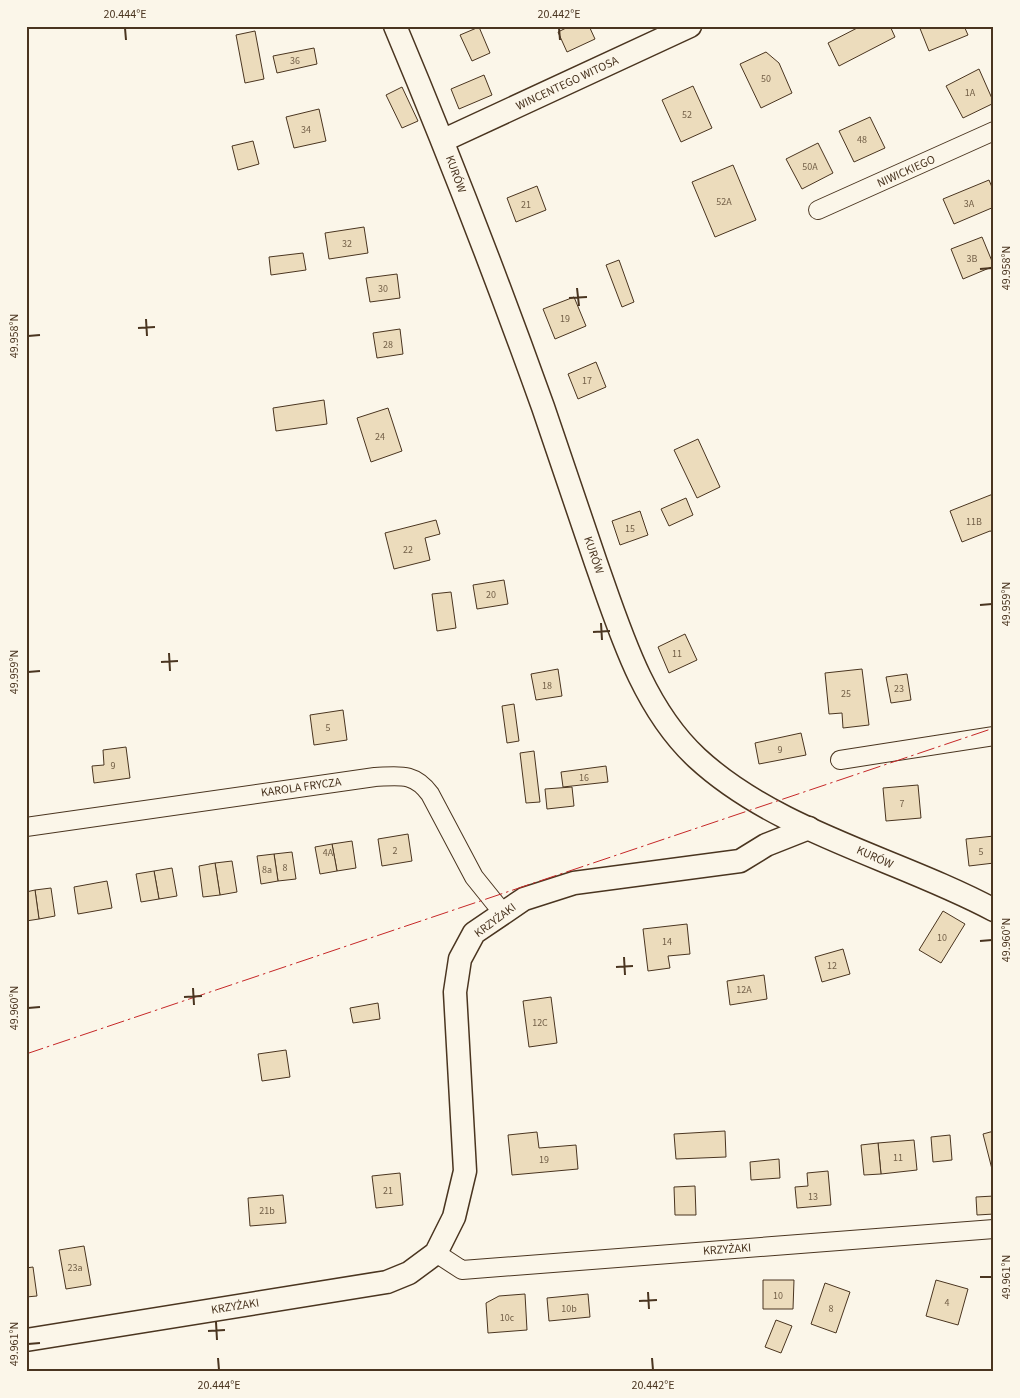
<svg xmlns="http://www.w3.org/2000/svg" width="1020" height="1398" font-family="'Source Sans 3',sans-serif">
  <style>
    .building { fill: #ecdcbc; stroke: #4a3520 }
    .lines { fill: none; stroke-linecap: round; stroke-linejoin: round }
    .minor-casing { stroke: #4a3520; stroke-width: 20 }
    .tertiary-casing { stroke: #4a3520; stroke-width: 25 }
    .minor { stroke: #fbf6e9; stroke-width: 18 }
    .tertiary { stroke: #fbf6e9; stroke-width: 22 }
    .power { stroke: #c62828; stroke-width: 1; stroke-dasharray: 18 4 2.5 4; stroke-linecap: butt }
    .ticks { fill: none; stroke: #4a3520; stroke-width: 2 }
    .labels { text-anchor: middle; stroke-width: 4; stroke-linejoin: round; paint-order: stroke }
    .number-label { font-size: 10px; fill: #725f47 }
    .street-label { font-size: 12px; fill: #4a3520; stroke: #fbf6e9 }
    .neatline { fill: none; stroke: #4a3520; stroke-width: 2 }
    .ticks-label { font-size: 12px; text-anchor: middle; fill: #4a3520 }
  </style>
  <rect width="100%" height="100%" fill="#fbf6e9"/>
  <!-- building -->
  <g class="building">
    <path d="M570,26H589L595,39L567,52L558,32Z"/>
    <path d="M861,26H890L895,37L839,66L828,43Z"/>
    <path d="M919,26H964L968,35L929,51Z"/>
    <path d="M479,27L490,53L472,61L460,35Z"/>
    <path d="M255,31L264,79L245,83L236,35Z"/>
    <path d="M314,48L317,64L277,73L273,56Z"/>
    <path d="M766,52L779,63L792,93L761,108L740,64Z"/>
    <path d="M979,69L994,103L963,118L946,86Z"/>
    <path d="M484,75L492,95L459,109L451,89Z"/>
    <path d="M693,86L712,128L681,142L662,100Z"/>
    <path d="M402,87L418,121L402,128L386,95Z"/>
    <path d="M319,109L326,141L294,148L286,117Z"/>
    <path d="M870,117L885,148L854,162L839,131Z"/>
    <path d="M253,141L259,164L238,170L232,146Z"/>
    <path d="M818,143L833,173L802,189L786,159Z"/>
    <path d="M733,165L756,220L715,237L692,182Z"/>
    <path d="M989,180L994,192V207L954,224L943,199Z"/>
    <path d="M537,186L546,210L516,222L507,198Z"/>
    <path d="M364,227L368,253L329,259L325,233Z"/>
    <path d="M982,237L994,266L963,279L951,249Z"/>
    <path d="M303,253L306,270L271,275L269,257Z"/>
    <path d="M619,260L634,302L622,307L606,265Z"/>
    <path d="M397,274L400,298L370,302L366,278Z"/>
    <path d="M574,297L586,326L555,339L543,309Z"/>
    <path d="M400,329L403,354L377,358L373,333Z"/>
    <path d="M596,362L606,387L578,399L568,374Z"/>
    <path d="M324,400L327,424L276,431L273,408Z"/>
    <path d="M388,408L402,451L371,462L357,418Z"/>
    <path d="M698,439L720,487L697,498L674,450Z"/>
    <path d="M993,494L994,532L990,531L962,542L950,511Z"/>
    <path d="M686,498L693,515L669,526L661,509Z"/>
    <path d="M640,511L648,535L620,545L612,521Z"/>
    <path d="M436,520L440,534L425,538L430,560L394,569L385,533Z"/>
    <path d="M504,580L508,604L477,609L473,585Z"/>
    <path d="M451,592L456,628L437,631L432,594Z"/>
    <path d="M685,634L697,660L669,673L658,647Z"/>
    <path d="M558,669L562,696L536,700L531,674Z"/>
    <path d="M862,669L869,725L843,728L842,713L829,714L825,673Z"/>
    <path d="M907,674L911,700L891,703L886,677Z"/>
    <path d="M514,704L519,741L507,743L502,706Z"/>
    <path d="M343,710L347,740L314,745L310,715Z"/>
    <path d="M801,733L806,755L759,764L755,743Z"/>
    <path d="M126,747L130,778L94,783L92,766L104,765L103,750Z"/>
    <path d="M534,751L540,802L526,803L520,753Z"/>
    <path d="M606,766L608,782L563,787L561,772Z"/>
    <path d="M918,785L921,818L886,821L883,788Z"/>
    <path d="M572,787L574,806L547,809L545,789Z"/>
    <path d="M408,834L412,861L382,866L378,839Z"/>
    <path d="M994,836V863L969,866L966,839Z"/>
    <path d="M352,841L356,868L337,871L332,844Z"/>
    <path d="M332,844L337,871L320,874L315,847Z"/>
    <path d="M292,852L296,879L278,881L274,854Z"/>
    <path d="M274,854L278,881L261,884L257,856Z"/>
    <path d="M232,861L237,892L220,895L215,863Z"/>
    <path d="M215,863L220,895L203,897L199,866Z"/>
    <path d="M172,868L177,896L159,899L154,871Z"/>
    <path d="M154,871L159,899L141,902L136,874Z"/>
    <path d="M107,881L112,908L78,914L74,887Z"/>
    <path d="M51,888L55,916L39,919L35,890Z"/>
    <path d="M35,890L39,919L26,921V892Z"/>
    <path d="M943,911L965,924L941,963L919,950Z"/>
    <path d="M687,924L690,954L668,956L670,968L648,971L643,929Z"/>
    <path d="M843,949L850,974L822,982L815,957Z"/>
    <path d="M764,975L767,999L730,1005L727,981Z"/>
    <path d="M551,997L557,1043L529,1047L523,1001Z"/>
    <path d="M378,1003L380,1019L353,1023L350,1008Z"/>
    <path d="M286,1050L290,1077L262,1081L258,1054Z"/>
    <path d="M725,1131L726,1157L676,1159L674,1134Z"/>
    <path d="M994,1131V1177L983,1134Z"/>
    <path d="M537,1132L539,1148L576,1145L578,1169L512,1175L508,1135Z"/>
    <path d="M950,1135L952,1160L933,1162L931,1137Z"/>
    <path d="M914,1140L917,1170L881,1174L878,1143Z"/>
    <path d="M878,1143L881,1174L864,1175L861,1145Z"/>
    <path d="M779,1159L780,1178L751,1180L750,1162Z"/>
    <path d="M828,1171L831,1205L797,1208L795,1187L808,1186L807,1173Z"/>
    <path d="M400,1173L403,1205L376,1208L372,1176Z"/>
    <path d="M695,1186L696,1215H675L674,1187Z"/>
    <path d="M283,1195L286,1223L250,1226L248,1198Z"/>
    <path d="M994,1196V1214L977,1215L976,1197Z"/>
    <path d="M84,1246L91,1285L66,1289L59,1250Z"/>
    <path d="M33,1267L37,1296L26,1297V1268Z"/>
    <path d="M763,1280H794L793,1309H763Z"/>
    <path d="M936,1280L968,1289L958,1325L926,1316Z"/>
    <path d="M825,1283L850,1292L836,1333L811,1324Z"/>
    <path d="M525,1294L527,1330L488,1333L486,1303L499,1296Z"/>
    <path d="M588,1294L590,1317L549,1321L547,1298Z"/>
    <path d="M776,1320L792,1326L781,1353L765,1347Z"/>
  </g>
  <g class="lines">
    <!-- minor casing -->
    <g class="minor-casing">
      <g id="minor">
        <path d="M818,210L994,131"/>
        <path d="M840,760L994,736"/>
        <path d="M26,827L375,777C399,776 414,772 430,794L474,877L503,913"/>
        <path d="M436,1253L462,1270L994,1229"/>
      </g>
    </g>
    <!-- tertiary casing -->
    <g class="tertiary-casing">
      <g id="tertiary">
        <path d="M395,26C448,152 497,279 543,407C561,459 578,511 596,563C620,631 643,708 697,758C777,832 899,859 994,910"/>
        <path d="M444,140L690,26"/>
        <path d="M26,1340L387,1282L409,1273L436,1253L454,1217L465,1171L455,992L460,959L474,933L524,899L574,883L740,861L766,845L809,828"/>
      </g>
    </g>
    <!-- minor -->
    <use href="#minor" class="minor"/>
    <!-- tertiary -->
    <use href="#tertiary" class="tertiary"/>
    <!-- power -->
    <path class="power" d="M26,1054L994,728"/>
  </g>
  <!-- ticks -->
  <path class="ticks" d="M125,28L126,40M559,28L560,40M980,269L992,268M577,288L579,306M569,298L587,297M146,319L147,336M138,328L155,327M28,336L40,335M980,605L992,604M601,623L602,640M593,632L610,631M169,653L170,671M161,662L178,661M28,672L40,671M980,941L992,940M624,957L625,975M616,967L633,966M193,988L194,1005M184,997L202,996M28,1008L40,1007M980,1277H992M648,1292L649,1309M639,1301L657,1300M216,1322L217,1340M208,1331L225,1330M28,1344L40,1343M218,1358L219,1370M652,1358L653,1370"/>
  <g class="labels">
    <!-- number labels -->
    <g class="number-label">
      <text x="295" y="64">36</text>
      <text x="766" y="82">50</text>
      <text x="970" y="96">1A</text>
      <text x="687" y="118">52</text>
      <text x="306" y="133">34</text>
      <text x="862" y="143">48</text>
      <text x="810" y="170">50A</text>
      <text x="724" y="205">52A</text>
      <text x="969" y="207">3A</text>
      <text x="526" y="208">21</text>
      <text x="347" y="247">32</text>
      <text x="972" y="262">3B</text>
      <text x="383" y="292">30</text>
      <text x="565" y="322">19</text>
      <text x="388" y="348">28</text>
      <text x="587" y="384">17</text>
      <text x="380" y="440">24</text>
      <text x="974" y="525">11B</text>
      <text x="630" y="532">15</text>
      <text x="408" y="553">22</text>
      <text x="491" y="598">20</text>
      <text x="677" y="657">11</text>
      <text x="547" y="689">18</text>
      <text x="899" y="692">23</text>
      <text x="846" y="697">25</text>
      <text x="328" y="731">5</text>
      <text x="780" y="753">9</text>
      <text x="113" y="769">9</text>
      <text x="584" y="781">16</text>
      <text x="902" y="807">7</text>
      <text x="395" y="854">2</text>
      <text x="981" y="855">5</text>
      <text x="328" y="856">4A</text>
      <text x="285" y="871">8</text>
      <text x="267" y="873">8a</text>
      <text x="942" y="941">10</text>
      <text x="667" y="945">14</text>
      <text x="832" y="969">12</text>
      <text x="744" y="993">12A</text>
      <text x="540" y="1026">12C</text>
      <text x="898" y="1161">11</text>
      <text x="544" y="1163">19</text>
      <text x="388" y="1194">21</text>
      <text x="813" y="1200">13</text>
      <text x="267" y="1214">21b</text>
      <text x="75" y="1271">23a</text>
      <text x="778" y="1299">10</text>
      <text x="947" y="1306">4</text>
      <text x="569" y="1312">10b</text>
      <text x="831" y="1312">8</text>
      <text x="507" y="1321">10c</text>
    </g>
    <!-- street labels -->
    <g class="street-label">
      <text transform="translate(567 83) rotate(-25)" y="4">WINCENTEGO WITOSA</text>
      <text transform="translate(906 171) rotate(-24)" y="4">NIWICKIEGO</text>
      <text transform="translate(456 174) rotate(70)" y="4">KURÓW</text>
      <text transform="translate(594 555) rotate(71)" y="4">KURÓW</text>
      <text transform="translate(301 787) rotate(-8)" y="4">KAROLA FRYCZA</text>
      <text transform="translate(875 857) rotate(24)" y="4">KURÓW</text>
      <text transform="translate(495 920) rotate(-37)" y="4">KRZYŻAKI</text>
      <text transform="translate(727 1249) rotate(-4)" y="4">KRZYŻAKI</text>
      <text transform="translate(235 1306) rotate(-9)" y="4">KRZYŻAKI</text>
    </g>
  </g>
  <!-- border -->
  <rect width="1020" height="1398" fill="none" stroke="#fbf6e9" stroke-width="55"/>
  <rect x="28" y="28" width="964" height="1342" class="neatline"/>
  <g class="ticks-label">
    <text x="125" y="18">20.444°E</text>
    <text x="559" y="18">20.442°E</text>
    <text transform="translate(1006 268) rotate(-90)" y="4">49.958°N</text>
    <text transform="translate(14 336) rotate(-90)" y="4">49.958°N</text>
    <text transform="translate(1006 604) rotate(-90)" y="4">49.959°N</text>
    <text transform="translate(14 672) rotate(-90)" y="4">49.959°N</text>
    <text transform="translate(1006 940) rotate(-90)" y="4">49.960°N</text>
    <text transform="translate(14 1008) rotate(-90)" y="4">49.960°N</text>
    <text transform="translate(1006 1277) rotate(-90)" y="4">49.961°N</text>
    <text transform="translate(14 1344) rotate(-90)" y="4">49.961°N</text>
    <text x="219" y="1389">20.444°E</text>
    <text x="653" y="1389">20.442°E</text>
  </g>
</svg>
